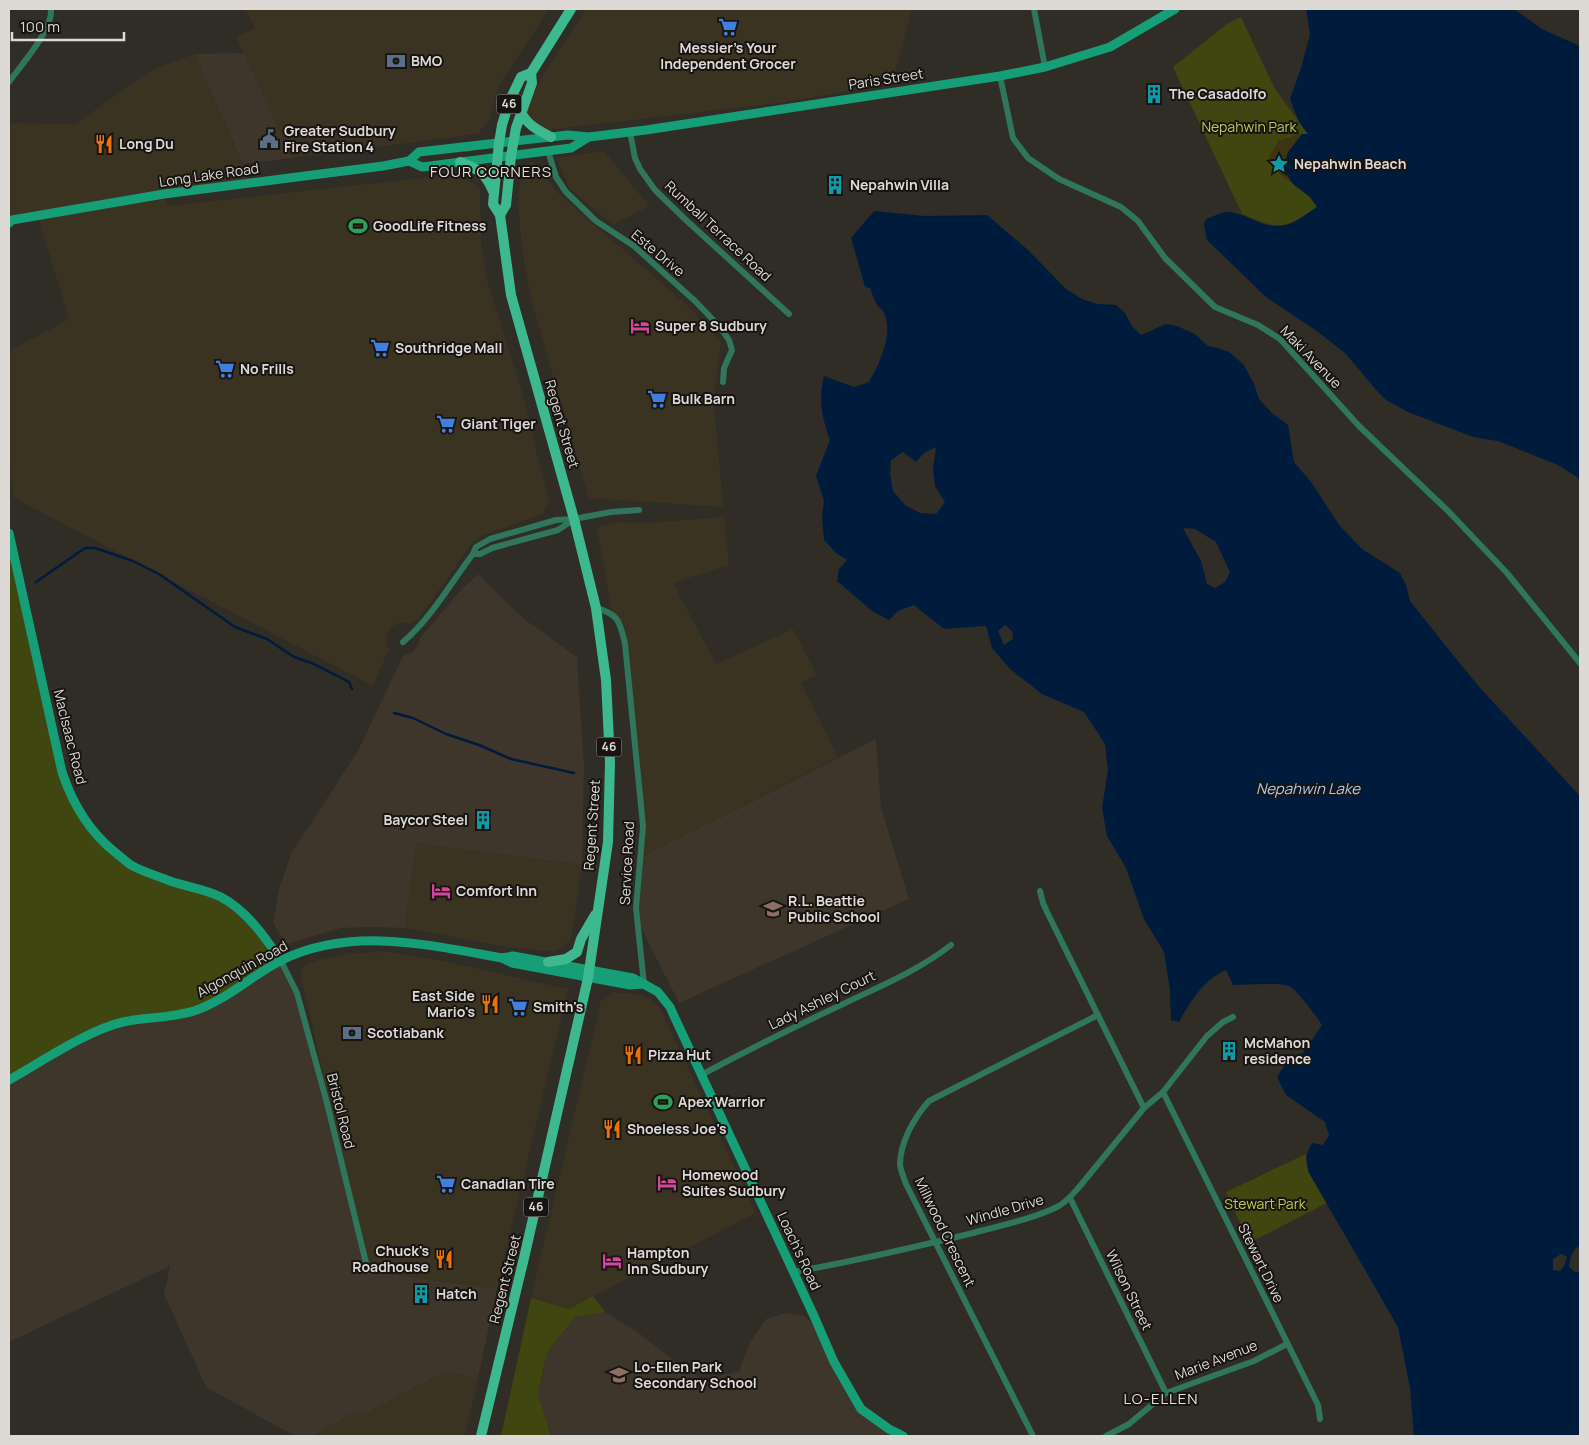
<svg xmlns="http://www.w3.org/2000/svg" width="1589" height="1445" font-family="Manrope,sans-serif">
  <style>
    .commercial { fill: #3b3322 }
    .built { fill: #3e352b }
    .green { fill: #3f460f }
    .sand { fill: #3c3413 }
    .water { fill: #001c3d; fill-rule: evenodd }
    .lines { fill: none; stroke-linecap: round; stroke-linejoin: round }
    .stream { stroke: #001c3d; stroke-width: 2.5 }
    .street { stroke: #2f765c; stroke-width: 6 }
    .secondary { stroke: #169e76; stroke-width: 9 }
    .primary { stroke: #3eb88e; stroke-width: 10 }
    .labels { text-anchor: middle; stroke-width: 4; stroke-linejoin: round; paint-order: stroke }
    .shield { fill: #171412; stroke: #a29f9b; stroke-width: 1 }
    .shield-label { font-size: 12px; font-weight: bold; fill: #dddad6 }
    .poi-label { font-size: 14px; font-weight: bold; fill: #dddad6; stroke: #171412; text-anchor: start }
    .street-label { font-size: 14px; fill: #dddad6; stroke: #171412 }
    .park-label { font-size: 14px; fill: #bacd4c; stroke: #171412 }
    .neighbourhood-label { font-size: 15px; letter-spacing: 1px; fill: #e5dfd8; stroke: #171412 }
    .water-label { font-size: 15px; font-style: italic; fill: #accbef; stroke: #171412 }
  </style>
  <rect width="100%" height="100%" fill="#302c26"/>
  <!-- commercial -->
  <g class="commercial">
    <path d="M245,9H549L499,85L489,120L478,134L292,158L236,37L255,28Z"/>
    <path d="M586,9H912L892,84L777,103L539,131L524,117L541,78Z"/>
    <path d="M194,54L251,183L164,195L168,206L459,174L480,188L481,243L487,280L526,405L538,459L549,498L543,514L482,536L472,543L419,619L411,624L399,623L391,627L386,637V641L389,649L373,686L14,498L9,459V351L69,319L38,216L9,219V124L15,123L75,124L152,70Z"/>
    <path d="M604,151L649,206L613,225L570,189L556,158Z"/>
    <path d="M532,161L559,194L688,306L721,341L714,401L723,507L589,498L532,303L524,261L520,227L518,197L522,169Z"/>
    <path d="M724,517L729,565L673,583L716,664L793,629L817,675L801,683L838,757L640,858L643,826L621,626L612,614L597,527L618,522L648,523Z"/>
    <path d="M416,843L582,865L571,940L555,952L502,946L405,928Z"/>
    <path d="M389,952L444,961L568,989L497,1289L368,1271L301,976L303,966L323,959L351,953Z"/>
    <path d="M615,992L640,995L652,1000L660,1008L756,1213L569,1309L531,1298L601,1001Z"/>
    <path d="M446,1371L478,1378L465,1436H313L353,1413H367Z"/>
  </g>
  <!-- built -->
  <g class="built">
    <path d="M244,53L292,158L243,164L194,54Z"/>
    <path d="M478,574L524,619L577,657L584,766L582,865L416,843L405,928L369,927L341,928L286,944L273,923L279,889L291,854L358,751L403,656L413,652L419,643L420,638L461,590Z"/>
    <path d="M876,739L881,807L909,899L679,1003L637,920L640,858Z"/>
    <path d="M281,961L297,993L368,1271L497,1289L478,1378L446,1371L367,1413H353L313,1436H295L206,1387L164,1294L170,1266L9,1342V1080L80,1040Z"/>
    <path d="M605,1312L639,1333L672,1359L703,1380L739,1371L750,1342L766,1319L786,1313L804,1316L821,1331L861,1409L889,1429L893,1436H551L538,1393L547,1353L575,1317Z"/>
  </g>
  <!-- green -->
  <g class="green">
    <path d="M1241,17L1275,89L1308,134L1293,184L1310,197L1317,207C1282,231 1280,230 1242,214L1173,67L1227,24Z"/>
    <path d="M9,533L62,772L78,812L131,865L206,891L240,911L281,961L216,1002L103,1029L9,1080Z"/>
    <path d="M1306,1154L1309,1173L1327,1203L1249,1243L1226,1192Z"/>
    <path d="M593,1296L605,1312L575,1317L547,1353L538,1393L551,1436H501L531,1298L569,1309Z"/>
  </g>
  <!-- sand -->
  <path class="sand" d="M1299,134H1302L1288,152L1283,169L1293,184L1281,175L1269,158L1278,141Z"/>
  <!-- water -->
  <g class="water">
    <path d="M1306,9H1514L1542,29L1580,46V481L1577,477L1558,465L1498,441L1473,437L1408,412L1386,400L1377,391L1345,353L1314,329L1266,297L1207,240L1204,224L1206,219C1212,217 1219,213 1225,212C1244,211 1259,227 1278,226C1293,226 1305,215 1317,207L1310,197L1293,184L1283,169L1288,152L1302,134H1308L1299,122L1290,99L1301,68L1310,35Z"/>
    <path d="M874,211L925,216L987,215L1028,250L1066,289L1082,299L1097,304L1116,305L1125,313L1132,326L1141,335L1166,324L1177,326L1195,334L1208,346L1218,348L1229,352L1244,365L1254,384L1259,399L1272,413L1288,425L1294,462L1311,482L1340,526L1362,549L1400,573L1406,585L1410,601L1449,650L1481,689L1580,796V1246C1572,1249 1570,1259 1569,1267L1575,1272H1580V1436H1414L1410,1388L1398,1327L1309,1173C1305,1159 1305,1156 1312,1143L1323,1145L1329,1135L1325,1122L1286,1095L1277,1077L1287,1062L1303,1053L1322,1025C1316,1016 1298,991 1289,986C1279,982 1245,985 1233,985L1226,970C1203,980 1191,1001 1179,1022L1171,1020L1170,990L1164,952L1144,919L1126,868L1107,836L1102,808L1108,770L1105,744L1084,712L1042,694L1010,669L992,648L986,626L944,629L914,605L898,611L889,620L872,611L837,581L839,569L847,560L836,553L824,540L822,518L824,501L816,476L830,440C822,418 818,399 824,376L854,387L869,382C879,365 895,332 883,311C881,308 877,306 876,303C873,298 872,292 870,288L865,287L851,238ZM936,447L933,469L935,486L945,502L936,514L920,513L905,505L893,491L890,474L891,460L903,452L916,462L924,453ZM1183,528L1195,529L1216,542L1230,572L1225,582L1215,588L1207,584L1201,561ZM1005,625L1012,631L1013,639L1004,645L998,631ZM1561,1254L1567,1257L1564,1266L1560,1271L1553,1270V1259Z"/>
  </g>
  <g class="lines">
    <!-- stream -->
    <g class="stream">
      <path d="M36,582L85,548H95L133,561L159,574L235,627L267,639L294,657L314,664L349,682L352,689"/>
      <path d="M394,713L413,718L446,734L479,745L511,759L574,773"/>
    </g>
    <!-- street -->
    <g class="street">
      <path d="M1034,9L1045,67"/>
      <path d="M1000,76L1013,138L1028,158L1059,179L1121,207L1138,221L1165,258L1215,307L1258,325L1280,339L1359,426L1449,512L1507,573L1580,663"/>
      <path d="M9,82C21,65 53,30 51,9"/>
      <path d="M630,132L635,158L640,169L655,190L687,221L789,314"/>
      <path d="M548,151L556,177L566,192L596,221L634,246L695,301L720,327L729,340L732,350L724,368L723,382"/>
      <path d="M473,554H480L492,548L558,530L573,520"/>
      <path d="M596,608C619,614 620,622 625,644L643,826L636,908L644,984"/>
      <path d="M403,642C432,617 450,584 473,554L476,547L490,539L556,520L574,519L611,512L639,510"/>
      <path d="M1040,891L1043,903L1047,912L1144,1108"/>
      <path d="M281,961L297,993L327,1103L368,1271"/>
      <path d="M701,1075C748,1050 794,1027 841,1005C878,987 918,971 951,945"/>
      <path d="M1163,1092L1318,1405L1320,1419"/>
      <path d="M1070,1198L1166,1393"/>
      <path d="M793,1272C852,1262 911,1248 969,1234C998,1226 1030,1220 1057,1207C1067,1202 1073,1194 1080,1186L1144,1108L1163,1092L1207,1036L1223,1022L1233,1017"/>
      <path d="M1033,1436L906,1184C904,1178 901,1171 900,1165C900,1142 914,1118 929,1101L1098,1015"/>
      <path d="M1106,1436L1129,1424L1166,1393L1254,1361L1287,1344"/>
    </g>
    <!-- secondary -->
    <g class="secondary">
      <path d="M409,161L422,167L571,148L589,137"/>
      <path d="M9,223L12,220L164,194L383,166L409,161L419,152L568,135L589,137L646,130L1000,76L1045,67L1110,47L1175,9"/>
      <path d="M9,533L62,772C73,805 89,832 116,853C121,857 126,862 131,865C143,872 158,876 170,881C187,887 205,889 221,897C247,911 265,937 281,961"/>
      <path d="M502,958L513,956L633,978L658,992L670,1007L674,1016L814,1316L834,1362L861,1409L889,1429L903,1436"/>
      <path d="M9,1080C41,1062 88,1030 123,1022C147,1017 171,1018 194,1011C227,1000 252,975 282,960C352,926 429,945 502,958L512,963L630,985L644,984"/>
    </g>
    <!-- primary -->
    <g class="primary">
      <path d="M521,112C527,125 538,130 551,137"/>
      <path d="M460,162C478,169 485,172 493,191"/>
      <path d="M500,215L506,205L511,156L516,128L532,83L531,73"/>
      <path d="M548,962L566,959L577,952L581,939L595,915"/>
      <path d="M481,1436L524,1258L588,978L608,842L610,762L606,680L596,608L574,519L511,295L500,215L493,204L499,143L502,125L509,102L521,77L531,73L571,9"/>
    </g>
  </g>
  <!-- icons -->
  <defs>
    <g id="supermarket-bare" transform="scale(1.5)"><path d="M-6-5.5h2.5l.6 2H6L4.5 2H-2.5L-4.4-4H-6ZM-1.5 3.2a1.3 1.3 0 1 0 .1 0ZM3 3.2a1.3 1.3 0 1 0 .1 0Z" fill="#3f7fe0" stroke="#171412" stroke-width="2.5" paint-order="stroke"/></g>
    <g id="bank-bare" transform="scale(1.5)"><path d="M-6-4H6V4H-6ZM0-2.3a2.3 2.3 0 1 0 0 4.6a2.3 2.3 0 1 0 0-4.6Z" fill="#5c6f8a" stroke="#171412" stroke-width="2.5" paint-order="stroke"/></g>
    <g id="building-bare" transform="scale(1.5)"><path d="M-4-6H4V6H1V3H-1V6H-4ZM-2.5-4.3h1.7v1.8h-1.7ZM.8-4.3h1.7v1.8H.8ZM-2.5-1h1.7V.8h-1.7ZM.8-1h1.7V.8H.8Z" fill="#0f9aa8" stroke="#171412" stroke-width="2.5" paint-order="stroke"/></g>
    <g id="civic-bare" transform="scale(1.5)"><path d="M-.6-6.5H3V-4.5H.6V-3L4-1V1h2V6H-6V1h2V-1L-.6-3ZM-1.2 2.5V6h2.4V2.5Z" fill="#5c6f8a" stroke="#171412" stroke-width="2.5" paint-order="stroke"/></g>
    <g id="restaurant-bare" transform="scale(1.5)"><path d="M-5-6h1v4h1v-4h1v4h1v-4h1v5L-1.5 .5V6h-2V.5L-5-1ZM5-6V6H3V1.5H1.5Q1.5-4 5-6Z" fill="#e8710a" stroke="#171412" stroke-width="2.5" paint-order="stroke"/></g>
    <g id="sight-bare" transform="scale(1.5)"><path d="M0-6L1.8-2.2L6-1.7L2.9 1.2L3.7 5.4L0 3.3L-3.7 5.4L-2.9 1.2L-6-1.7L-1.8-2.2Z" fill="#0f9aa8" stroke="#171412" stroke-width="2.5" paint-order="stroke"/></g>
    <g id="stadium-bare" transform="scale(1.5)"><path d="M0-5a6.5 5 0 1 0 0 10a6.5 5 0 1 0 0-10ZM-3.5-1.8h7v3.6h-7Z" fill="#2e9e5b" stroke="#171412" stroke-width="2.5" paint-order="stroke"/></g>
    <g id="hotel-bare" transform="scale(1.5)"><path d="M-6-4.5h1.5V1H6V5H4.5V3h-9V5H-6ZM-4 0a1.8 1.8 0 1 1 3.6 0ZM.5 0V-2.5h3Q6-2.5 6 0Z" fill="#d1479c" stroke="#171412" stroke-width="2.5" paint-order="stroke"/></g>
    <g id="school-bare" transform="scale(1.5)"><path d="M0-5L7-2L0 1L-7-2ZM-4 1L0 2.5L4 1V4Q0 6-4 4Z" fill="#8d6e63" stroke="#171412" stroke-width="2.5" paint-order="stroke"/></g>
  </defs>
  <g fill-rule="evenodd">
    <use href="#supermarket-bare" x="728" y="27"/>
    <use href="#bank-bare" x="396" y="61"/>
    <use href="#building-bare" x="1154" y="94"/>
    <use href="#civic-bare" x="269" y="139"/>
    <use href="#restaurant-bare" x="104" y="144"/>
    <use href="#sight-bare" x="1279" y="164"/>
    <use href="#building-bare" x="835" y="185"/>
    <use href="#stadium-bare" x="358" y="226"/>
    <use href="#hotel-bare" x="640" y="326"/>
    <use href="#supermarket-bare" x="380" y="348"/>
    <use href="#supermarket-bare" x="225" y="369"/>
    <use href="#supermarket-bare" x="657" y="399"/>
    <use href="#supermarket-bare" x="446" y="424"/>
    <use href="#building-bare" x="483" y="820"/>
    <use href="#hotel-bare" x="441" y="891"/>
    <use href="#school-bare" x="773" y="909"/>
    <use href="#restaurant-bare" x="490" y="1004"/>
    <use href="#supermarket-bare" x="518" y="1007"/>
    <use href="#bank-bare" x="352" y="1033"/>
    <use href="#building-bare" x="1229" y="1051"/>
    <use href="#restaurant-bare" x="633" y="1055"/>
    <use href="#stadium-bare" x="663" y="1102"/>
    <use href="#restaurant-bare" x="612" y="1129"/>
    <use href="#hotel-bare" x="667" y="1183"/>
    <use href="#supermarket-bare" x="446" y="1184"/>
    <use href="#restaurant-bare" x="444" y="1259"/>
    <use href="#hotel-bare" x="612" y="1261"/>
    <use href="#building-bare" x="421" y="1294"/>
    <use href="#school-bare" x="619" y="1375"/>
  </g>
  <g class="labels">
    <!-- shield labels -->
    <g class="shield">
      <rect x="496.5" y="94.5" width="25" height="19" rx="4"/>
      <rect x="596.5" y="737.5" width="25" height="19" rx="4"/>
      <rect x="523.5" y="1197.5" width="25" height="19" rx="4"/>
    </g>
    <g class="shield-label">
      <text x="509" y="108">46</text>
      <text x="609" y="751">46</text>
      <text x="536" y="1211">46</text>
    </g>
    <!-- poi labels -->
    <g class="poi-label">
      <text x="728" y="53" text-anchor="middle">Messier's Your<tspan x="728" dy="16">Independent Grocer</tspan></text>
      <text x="411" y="66">BMO</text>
      <text x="1169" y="99">The Casadolfo</text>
      <text x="284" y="136">Greater Sudbury<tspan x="284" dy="16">Fire Station 4</tspan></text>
      <text x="119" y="149">Long Du</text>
      <text x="1294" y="169">Nepahwin Beach</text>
      <text x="850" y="190">Nepahwin Villa</text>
      <text x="373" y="231">GoodLife Fitness</text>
      <text x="655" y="331">Super 8 Sudbury</text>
      <text x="395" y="353">Southridge Mall</text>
      <text x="240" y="374">No Frills</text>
      <text x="672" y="404">Bulk Barn</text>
      <text x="461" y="429">Giant Tiger</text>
      <text x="468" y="825" text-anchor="end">Baycor Steel</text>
      <text x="456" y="896">Comfort Inn</text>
      <text x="788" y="906">R.L. Beattie<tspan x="788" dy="16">Public School</tspan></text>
      <text x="475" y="1001" text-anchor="end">East Side<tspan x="475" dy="16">Mario's</tspan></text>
      <text x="533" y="1012">Smith's</text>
      <text x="367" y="1038">Scotiabank</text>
      <text x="1244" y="1048">McMahon<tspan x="1244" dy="16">residence</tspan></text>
      <text x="648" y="1060">Pizza Hut</text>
      <text x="678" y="1107">Apex Warrior</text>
      <text x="627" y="1134">Shoeless Joe's</text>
      <text x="682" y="1180">Homewood<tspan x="682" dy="16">Suites Sudbury</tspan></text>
      <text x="461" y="1189">Canadian Tire</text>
      <text x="429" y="1256" text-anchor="end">Chuck's<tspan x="429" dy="16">Roadhouse</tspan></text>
      <text x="627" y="1258">Hampton<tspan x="627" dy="16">Inn Sudbury</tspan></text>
      <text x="436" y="1299">Hatch</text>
      <text x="634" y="1372">Lo-Ellen Park<tspan x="634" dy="16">Secondary School</tspan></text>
    </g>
    <!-- street labels -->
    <g class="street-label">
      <text transform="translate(886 79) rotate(-9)" y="5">Paris Street</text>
      <text transform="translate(209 175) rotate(-8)" y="5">Long Lake Road</text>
      <text transform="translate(718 231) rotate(43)" y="5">Rumball Terrace Road</text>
      <text transform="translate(658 253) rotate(40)" y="5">Este Drive</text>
      <text transform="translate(1311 357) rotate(46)" y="5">Maki Avenue</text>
      <text transform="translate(562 424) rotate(74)" y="5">Regent Street</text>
      <text transform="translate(70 737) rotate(76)" y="5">MacIsaac Road</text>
      <text transform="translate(592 825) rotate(-86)" y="5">Regent Street</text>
      <text transform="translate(627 863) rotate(-87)" y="5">Service Road</text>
      <text transform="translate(242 969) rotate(-29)" y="5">Algonquin Road</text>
      <text transform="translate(822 1000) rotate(-26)" y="5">Lady Ashley Court</text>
      <text transform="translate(341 1111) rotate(76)" y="5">Bristol Road</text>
      <text transform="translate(1005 1210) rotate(-16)" y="5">Windle Drive</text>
      <text transform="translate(945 1232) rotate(64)" y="5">Millwood Crescent</text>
      <text transform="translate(799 1251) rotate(65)" y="5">Loach's Road</text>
      <text transform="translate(1261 1263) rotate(64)" y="5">Stewart Drive</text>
      <text transform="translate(505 1279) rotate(-76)" y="5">Regent Street</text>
      <text transform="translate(1129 1290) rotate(64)" y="5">Wilson Street</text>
      <text transform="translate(1216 1360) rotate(-21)" y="5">Marie Avenue</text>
    </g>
    <!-- park labels -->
    <g class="park-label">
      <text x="1249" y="132">Nepahwin Park</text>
      <text x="1265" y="1209">Stewart Park</text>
    </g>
    <!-- neighbourhood labels -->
    <g class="neighbourhood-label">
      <text x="491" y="177">FOUR CORNERS</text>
      <text x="1161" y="1404">LO-ELLEN</text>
    </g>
    <!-- water labels -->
    <g class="water-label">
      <text x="1308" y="794">Nepahwin Lake</text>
    </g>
  </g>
  <!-- border -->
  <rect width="1589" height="1445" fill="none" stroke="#dddad6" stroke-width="20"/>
  <!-- scale -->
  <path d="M12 32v8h112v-8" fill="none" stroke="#dddad6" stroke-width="2.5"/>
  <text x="20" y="32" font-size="15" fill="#dddad6" stroke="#171412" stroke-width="4" paint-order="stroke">100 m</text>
</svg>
